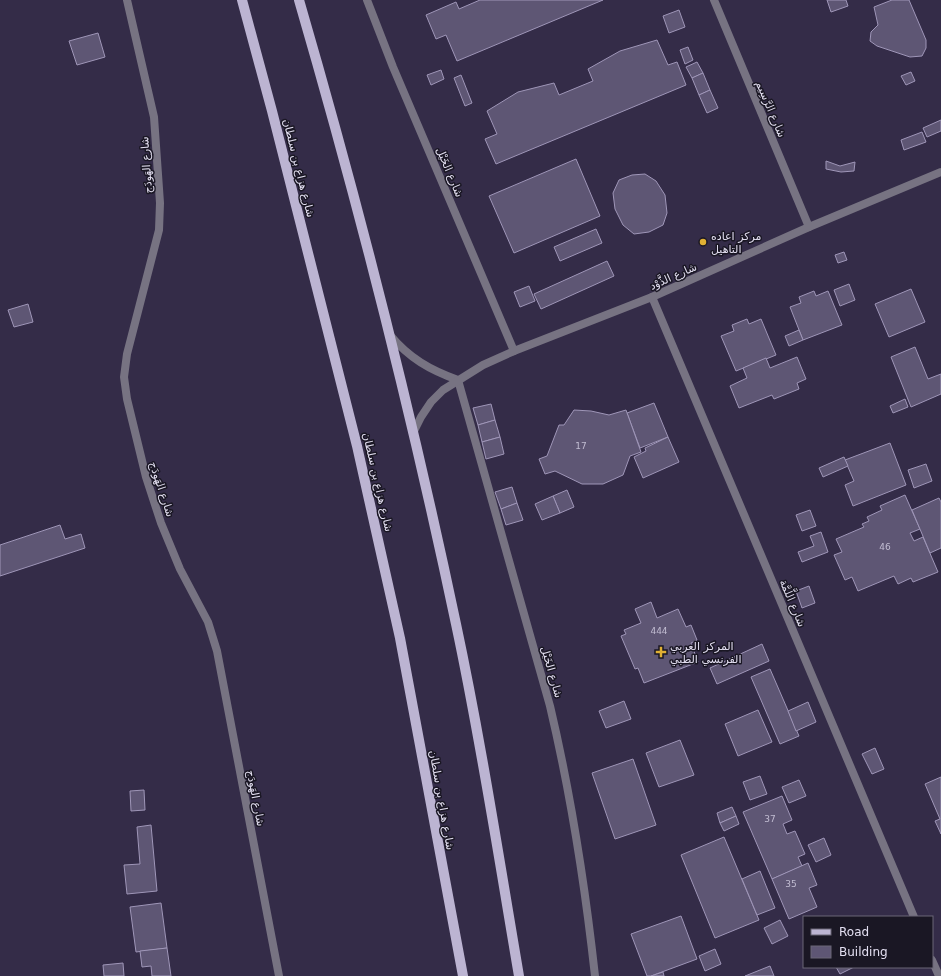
<svg xmlns="http://www.w3.org/2000/svg" width="941" height="976" font-family="'DejaVu Sans','Noto Sans Arabic',sans-serif">
  <style>
    .building { fill: #5e5674; stroke: #9f96b8 }
    .lines { fill: none; stroke-linecap: round; stroke-linejoin: round }
    .lane { stroke: #777382; stroke-width: 8 }
    .street { stroke: #777382; stroke-width: 8 }
    .primary { stroke: #bcb4d2; stroke-width: 10 }
    .poi-dot { fill: #e0b034; stroke: #1a1724; stroke-width: 1.5 }
    .labels { text-anchor: middle; stroke-width: 3; stroke-linejoin: round; paint-order: stroke }
    .number-label { font-size: 9px; fill: #c1bcd1 }
    .street-label { font-size: 11px; fill: #e2def0; stroke: #1a1724 }
    .poi-label { font-size: 11px; fill: #e2def0; stroke: #1a1724; text-anchor: start }
  </style>
  <rect width="100%" height="100%" fill="#342c48"/>
  <!-- building -->
  <g class="building">
    <path d="M480,0H603L457,61L446,35L436,39L426,15L456,2L459,9Z"/>
    <path d="M827,0H846L848,6L831,12Z"/>
    <path d="M892,0H909L926,40V48L922,56L910,57L877,46L870,41L871,32L878,25L874,7Z"/>
    <path d="M679,10L685,27L669,33L663,16Z"/>
    <path d="M98,33L105,57L77,65L69,41Z"/>
    <path d="M657,40L668,65L677,62L686,85L496,164L485,139L497,134L487,111L518,92L554,83L559,95L593,81L588,69L620,51Z"/>
    <path d="M688,47L693,60L685,64L680,50Z"/>
    <path d="M697,62L703,73L692,78L686,67Z"/>
    <path d="M441,70L444,79L431,85L427,75Z"/>
    <path d="M911,72L915,81L906,85L901,76Z"/>
    <path d="M703,73L710,90L699,95L692,78Z"/>
    <path d="M461,75L472,103L465,106L454,78Z"/>
    <path d="M710,90L718,108L707,113L699,95Z"/>
    <path d="M941,120V131L927,137L923,128Z"/>
    <path d="M922,132L926,142L904,150L901,140Z"/>
    <path d="M576,159L600,216L514,253L489,196Z"/>
    <path d="M826,161L840,166L855,162L854,171L841,172L826,169Z"/>
    <path d="M645,174L656,181L665,195L667,213L663,225L649,232L634,234L623,225L615,209L613,193L619,180L632,175Z"/>
    <path d="M596,229L602,243L560,261L554,247Z"/>
    <path d="M844,252L847,260L838,263L835,255Z"/>
    <path d="M607,261L614,276L541,309L534,294Z"/>
    <path d="M849,284L855,300L840,306L834,290Z"/>
    <path d="M529,286L535,301L520,307L514,292Z"/>
    <path d="M911,289L925,322L889,337L875,304Z"/>
    <path d="M814,291L816,296L828,291L842,325L803,340L790,307L801,303L799,297Z"/>
    <path d="M28,304L33,322L14,327L8,310Z"/>
    <path d="M747,319L749,324L761,319L776,355L736,371L721,336L734,331L732,325Z"/>
    <path d="M799,330L803,340L789,346L785,336Z"/>
    <path d="M915,347L928,379L941,374V394L911,407L891,357Z"/>
    <path d="M797,357L806,379L797,383L799,389L774,399L772,395L739,408L730,386L747,378L743,368L766,358L770,368Z"/>
    <path d="M905,399L908,407L893,413L890,406Z"/>
    <path d="M654,403L668,437L640,448L627,413Z"/>
    <path d="M491,404L495,420L478,425L473,408Z"/>
    <path d="M574,410L591,411L609,415L626,410L641,452L630,456L623,475L603,484H582L555,471L545,474L539,459L547,456L559,425H564Z"/>
    <path d="M495,420L500,437L482,442L478,425Z"/>
    <path d="M500,437L504,454L486,459L482,442Z"/>
    <path d="M668,437L679,462L643,478L634,457L646,451L645,448Z"/>
    <path d="M890,443L906,485L853,506L845,485L854,481L845,460Z"/>
    <path d="M844,457L848,466L823,477L819,468Z"/>
    <path d="M926,464L932,481L914,488L908,470Z"/>
    <path d="M512,487L517,503L501,509L495,492Z"/>
    <path d="M567,490L574,507L560,513L553,496Z"/>
    <path d="M905,495L920,529L910,533L914,541L923,537L938,572L913,582L911,578L898,584L894,576L858,591L852,577L845,580L834,555L842,552L836,539L864,527L862,524L869,521L867,517L882,510L880,506Z"/>
    <path d="M553,496L560,513L542,520L535,504Z"/>
    <path d="M939,498L941,502V548L930,553L912,510Z"/>
    <path d="M517,503L523,520L506,525L501,509Z"/>
    <path d="M810,510L816,526L802,531L796,515Z"/>
    <path d="M60,525L65,539L81,534L85,548L0,576V545Z"/>
    <path d="M821,532L828,552L802,562L798,552L814,546L810,536Z"/>
    <path d="M809,586L815,603L802,608L796,591Z"/>
    <path d="M651,602L657,618L678,609L686,627L691,625L697,640L691,643L698,662L644,683L638,668L635,669L621,636L626,634L624,630L641,623L635,609Z"/>
    <path d="M762,644L769,661L717,684L710,668Z"/>
    <path d="M770,669L799,736L780,744L751,677Z"/>
    <path d="M624,701L631,719L606,728L599,711Z"/>
    <path d="M808,702L816,722L796,731L788,711Z"/>
    <path d="M758,710L772,742L738,756L725,724Z"/>
    <path d="M680,740L694,775L659,787L646,753Z"/>
    <path d="M875,748L884,769L872,774L862,754Z"/>
    <path d="M633,759L656,825L615,839L592,773Z"/>
    <path d="M760,776L767,794L750,800L743,782Z"/>
    <path d="M941,777V834L935,821L940,819L925,784Z"/>
    <path d="M799,780L806,796L789,803L782,787Z"/>
    <path d="M144,790L145,810L131,811L130,791Z"/>
    <path d="M782,796L792,820L783,824L787,834L795,831L805,854L798,857L802,866L772,879L743,812Z"/>
    <path d="M732,807L736,816L720,823L717,813Z"/>
    <path d="M736,816L739,824L724,831L720,823Z"/>
    <path d="M151,825L157,891L127,894L124,865L140,864L137,827Z"/>
    <path d="M724,837L759,920L715,938L681,855Z"/>
    <path d="M824,838L831,855L816,862L808,845Z"/>
    <path d="M808,863L817,885L809,888L817,907L789,919L772,879Z"/>
    <path d="M760,871L775,908L757,915L742,879Z"/>
    <path d="M161,903L167,948L136,952L130,907Z"/>
    <path d="M681,916L697,959L651,976H647L631,934Z"/>
    <path d="M780,920L788,936L772,944L764,928Z"/>
    <path d="M167,948L171,976H152L151,966L142,967L140,951Z"/>
    <path d="M715,949L721,964L705,971L699,956Z"/>
    <path d="M123,963L124,976H104L103,965Z"/>
    <path d="M770,966L774,976H745Z"/>
    <path d="M836,967H854L840,974Z"/>
    <path d="M663,972L664,976H651Z"/>
  </g>
  <g class="lines">
    <!-- lane -->
    <path class="lane" d="M127,0L154,117L160,203L159,230L127,354L124,377L127,399L146,477L161,523L180,569L208,622L217,651L279,976"/>
    <!-- street -->
    <g class="street">
      <path d="M367,0L393,67L514,351"/>
      <path d="M714,0L809,227"/>
      <path d="M652,297L914,917"/>
      <path d="M390,335C409,358 430,370 458,380"/>
      <path d="M458,380L550,706C571,795 585,885 595,976"/>
      <path d="M413,433L421,417L431,402L443,390L483,365L514,351L652,297L809,227L941,172"/>
      <path d="M932,960L939,976"/>
    </g>
    <!-- primary -->
    <g class="primary">
      <path d="M242,0L272,111L357,446L400,638L463,976"/>
      <path d="M299,0C359,206 412,415 456,624C481,741 499,859 519,976"/>
    </g>
  </g>
  <!-- markers -->
  <g class="poi-dot">
    <circle cx="703" cy="242" r="4"/>
    <path d="M659 646h4v4h4v4h-4v4h-4v-4h-4v-4h4z"/>
  </g>
  <g class="labels">
    <!-- number labels -->
    <g class="number-label">
      <text x="581" y="449">17</text>
      <text x="885" y="550">46</text>
      <text x="659" y="634">444</text>
      <text x="770" y="822">37</text>
      <text x="791" y="887">35</text>
    </g>
    <!-- street labels -->
    <g class="street-label">
      <text transform="translate(771 109) rotate(67)" y="4">شارع الرَّسِيم</text>
      <text transform="translate(146 165) rotate(-94)" y="4">شارع الهَودَج</text>
      <text transform="translate(299 168) rotate(76)" y="4">شارع هزاع بن سلطان</text>
      <text transform="translate(450 172) rotate(67)" y="4">شارع الخَيْل</text>
      <text transform="translate(673 276) rotate(-24)" y="4">شارع الذَّوْد</text>
      <text transform="translate(378 482) rotate(77)" y="4">شارع هزاع بن سلطان</text>
      <text transform="translate(162 489) rotate(72)" y="4">شارع الهَودَج</text>
      <text transform="translate(793 603) rotate(67)" y="4">شارع اللَّمَّة</text>
      <text transform="translate(552 672) rotate(74)" y="4">شارع الخَيْل</text>
      <text transform="translate(256 798) rotate(79)" y="4">شارع الهَودَج</text>
      <text transform="translate(442 800) rotate(80)" y="4">شارع هزاع بن سلطان</text>
    </g>
    <!-- poi labels -->
    <g class="poi-label">
      <text x="711" y="240">مركز اعاده<tspan x="711" dy="13">التاهيل</tspan></text>
      <text x="670" y="650">المركز العربي<tspan x="670" dy="13">الفرنسي الطبي</tspan></text>
    </g>
  </g>
  <!-- legend -->
  <rect x="803" y="916" width="130" height="52" fill="#1a1724" stroke="#6a6776"/>
  <rect x="811" y="929" width="20" height="6" fill="#bcb4d2" stroke="#6a6776"/>
  <text x="839" y="936" font-size="12" fill="#e2def0">Road</text>
  <rect x="811" y="946" width="20" height="12" fill="#5e5674" stroke="#6a6776"/>
  <text x="839" y="956" font-size="12" fill="#e2def0">Building</text>
</svg>
